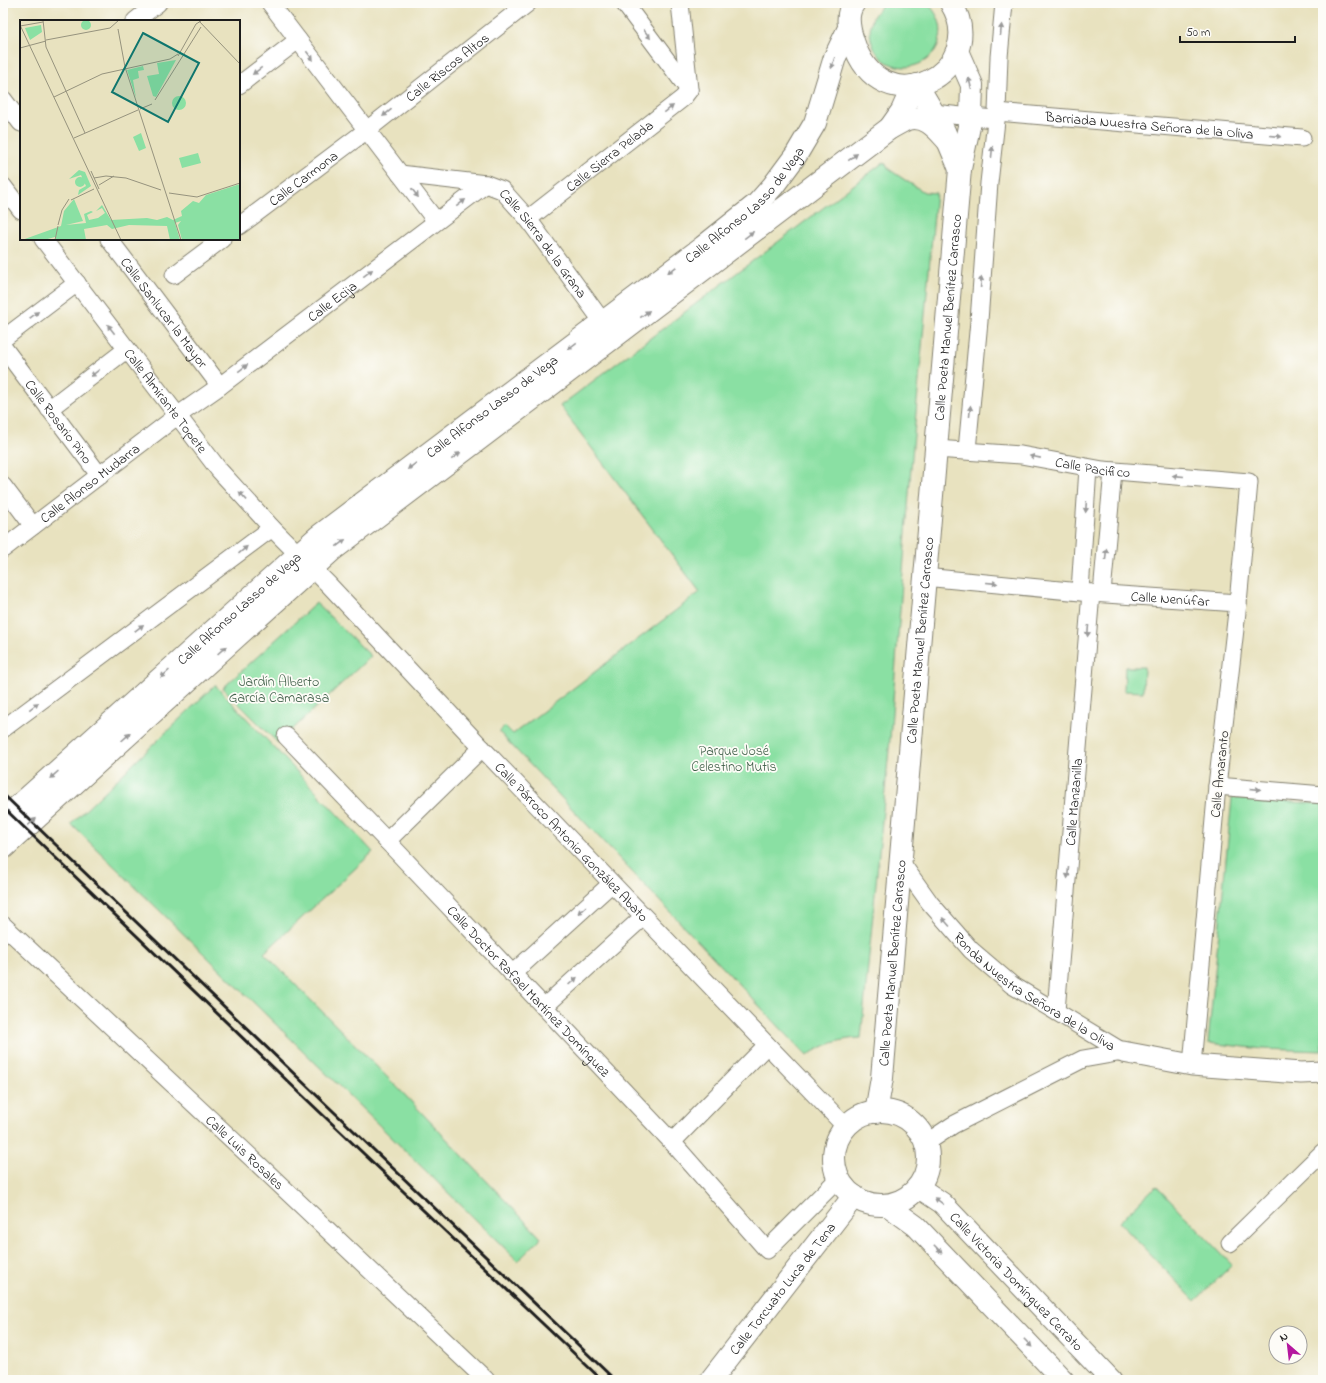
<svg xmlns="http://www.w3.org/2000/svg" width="1326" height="1383" font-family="'Indie Flower',sans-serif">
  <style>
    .green { fill: #8ae0a3; stroke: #537e60 }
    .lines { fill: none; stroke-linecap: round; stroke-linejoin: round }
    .minor-casing { stroke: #827f6e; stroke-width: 19 }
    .tertiary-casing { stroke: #827f6e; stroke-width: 23 }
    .secondary-casing { stroke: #827f6e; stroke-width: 24 }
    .primary-casing { stroke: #827f6e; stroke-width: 24 }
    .minor { stroke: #fff; stroke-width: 17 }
    .tertiary { stroke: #fff; stroke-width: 21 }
    .secondary { stroke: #fff; stroke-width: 22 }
    .primary { stroke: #fff; stroke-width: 22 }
    .rail { stroke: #1c1c1c; stroke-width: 3 }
    .oneway { fill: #999 }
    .labels { text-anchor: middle; stroke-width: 3.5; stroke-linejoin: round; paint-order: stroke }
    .street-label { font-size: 14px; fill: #1c1c1c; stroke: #fdfcf7 }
    .park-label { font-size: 14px; fill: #42614b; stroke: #fdfcf7 }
    .inset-road { fill: none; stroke: #96937e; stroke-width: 1 }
    .view { fill: #0f766e; fill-opacity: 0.15; stroke: #0f766e; stroke-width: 2 }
    .inset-edge { fill: none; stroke: #1c1c1c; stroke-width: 2 }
  </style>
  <rect width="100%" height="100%" fill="#fdfcf7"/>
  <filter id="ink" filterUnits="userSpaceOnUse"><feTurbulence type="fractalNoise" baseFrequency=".025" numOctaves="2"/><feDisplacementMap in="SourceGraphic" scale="8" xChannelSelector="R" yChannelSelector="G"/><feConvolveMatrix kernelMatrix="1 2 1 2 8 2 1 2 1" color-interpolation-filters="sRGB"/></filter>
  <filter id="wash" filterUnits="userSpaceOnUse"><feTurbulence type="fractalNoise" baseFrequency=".012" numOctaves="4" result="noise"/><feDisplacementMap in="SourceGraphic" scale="16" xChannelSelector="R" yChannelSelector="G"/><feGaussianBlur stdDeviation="0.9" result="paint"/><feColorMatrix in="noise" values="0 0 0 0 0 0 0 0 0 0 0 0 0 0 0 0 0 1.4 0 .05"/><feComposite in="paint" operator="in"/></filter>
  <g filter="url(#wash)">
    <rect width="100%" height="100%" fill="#e8e2bf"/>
    <!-- green -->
    <g class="green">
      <path d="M885,3H927C937,12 943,25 940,38C936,59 914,72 893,65C875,59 866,38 872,20C874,13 880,8 885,3Z"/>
      <path d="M884,162L890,170L905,180L924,192L936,193L911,468L890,739L861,1038C843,1038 821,1045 807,1056L499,732L505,726L513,734L700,592L560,406Z"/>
      <path d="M316,603L371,656L278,743L223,688Z"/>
      <path d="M1125,667H1144L1143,692L1124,691Z"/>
      <path d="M215,685L373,852L264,953L400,1090L541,1238L518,1261L71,824Z"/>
      <path d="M1232,798L1323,804V1051L1263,1049L1208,1043Z"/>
      <path d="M1156,1186L1232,1265L1195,1301L1119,1222Z"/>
    </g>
  </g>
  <g filter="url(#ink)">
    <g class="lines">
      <!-- minor casing -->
      <g class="minor-casing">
        <g id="minor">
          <path d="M270,3L436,221"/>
          <path d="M624,3L689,90"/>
          <path d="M680,3L689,89"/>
          <path d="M135,21L158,3"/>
          <path d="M239,85L298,40"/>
          <path d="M3,99L21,123"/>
          <path id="s1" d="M997,112L1302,138"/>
          <path d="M933,113L971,117L996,119"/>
          <path id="s2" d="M400,174L486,184L502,190L528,219L610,332"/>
          <path d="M3,186L21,210"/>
          <path id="s3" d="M528,219L683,98L689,90"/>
          <path id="s4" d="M239,226L367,130L528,3"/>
          <path id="s5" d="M43,239L219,470L272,528L329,585L482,748L846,1127"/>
          <path id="s6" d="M109,239L220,386"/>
          <path d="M174,275L222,239"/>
          <path d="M3,339L77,283"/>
          <path id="s7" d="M3,347L100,476"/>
          <path d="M49,409L127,349"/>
          <path id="s8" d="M936,449L1021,455L1103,470L1249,482L1238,603L1217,786L1192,1065"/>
          <path d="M967,450L979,321L989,183L997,112L999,57L1004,3"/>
          <path d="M3,486L33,526"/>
          <path id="s9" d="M3,549L177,416L220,386L486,184"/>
          <path id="s10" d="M924,577L1091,593L1238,603"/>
          <path d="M1080,591L1088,468"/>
          <path d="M1102,593L1113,471"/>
          <path d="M3,729L272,528"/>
          <path id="s11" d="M286,736L387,841L672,1142L767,1250L839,1178"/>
          <path d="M1217,786L1323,795"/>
          <path d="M387,841L482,748"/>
          <path id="s12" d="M900,861L930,903L971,950L1012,985L1123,1052"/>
          <path id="s13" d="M3,925L257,1163L486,1380"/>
          <path d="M512,974L611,884"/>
          <path d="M544,1007L643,917"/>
          <path id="s14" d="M1056,1011L1091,593"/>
          <path d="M672,1142L767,1045"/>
          <path d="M926,1143L953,1125L1083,1059L1123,1052"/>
          <path d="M1230,1243L1323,1152"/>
        </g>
      </g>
      <!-- tertiary casing -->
      <g class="tertiary-casing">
        <g id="tertiary">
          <path d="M1123,1052L1192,1065L1301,1073L1323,1072"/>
          <path id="s15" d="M918,1187L942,1203L1111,1380"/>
          <path d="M887,1205L916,1226L1063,1380"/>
        </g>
      </g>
      <!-- secondary casing -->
      <g class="secondary-casing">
        <g id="secondary">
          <path d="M890,128C895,126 902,121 907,119C926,114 937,129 948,141"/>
          <path id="s16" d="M3,820L319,536L703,247L757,204L773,186L796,155L815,123L835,57L849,28"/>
          <path d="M3,848L331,551L890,128L902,111L913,86"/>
        </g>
      </g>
      <!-- primary casing -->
      <g class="primary-casing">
        <g id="primary">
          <path d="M854,3C845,14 849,29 853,41C881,131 993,71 951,3"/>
          <path d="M917,85L944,131L960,169"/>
          <circle cx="881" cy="1158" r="47"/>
          <path id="s17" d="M876,1112L882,1078L960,169L971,117L972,85L957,51"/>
          <path id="s18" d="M711,1380L854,1196"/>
        </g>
      </g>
      <!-- minor -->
      <use href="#minor" class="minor"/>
      <!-- tertiary -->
      <use href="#tertiary" class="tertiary"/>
      <!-- secondary -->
      <use href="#secondary" class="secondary"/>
      <!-- primary -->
      <use href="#primary" class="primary"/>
      <!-- rail -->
      <g class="rail">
        <path d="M3,794L311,1090L615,1380"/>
        <path d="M3,807L304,1097L602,1380"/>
      </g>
    </g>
    <!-- one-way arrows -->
    <defs><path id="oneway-solid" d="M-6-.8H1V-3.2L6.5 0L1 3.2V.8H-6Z"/></defs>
    <g class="oneway">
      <use href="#oneway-solid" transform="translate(1001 30) rotate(-84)"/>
      <use href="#oneway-solid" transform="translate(647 34) rotate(53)"/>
      <use href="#oneway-solid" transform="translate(310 56) rotate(53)"/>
      <use href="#oneway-solid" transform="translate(833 63) rotate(108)"/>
      <use href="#oneway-solid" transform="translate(257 71) rotate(143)"/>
      <use href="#oneway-solid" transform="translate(970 83) rotate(-104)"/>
      <use href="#oneway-solid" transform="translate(669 109) rotate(-38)"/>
      <use href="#oneway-solid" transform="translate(387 113) rotate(141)"/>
      <use href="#oneway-solid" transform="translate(1276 136) rotate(5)"/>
      <use href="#oneway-solid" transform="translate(992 152) rotate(-84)"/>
      <use href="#oneway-solid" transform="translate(853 157) rotate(-37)"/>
      <use href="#oneway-solid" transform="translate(415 193) rotate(53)"/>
      <use href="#oneway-solid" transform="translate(461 203) rotate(-37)"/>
      <use href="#oneway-solid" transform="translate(749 235) rotate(-37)"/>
      <use href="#oneway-solid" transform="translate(672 270) rotate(143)"/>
      <use href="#oneway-solid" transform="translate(368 273) rotate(-37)"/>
      <use href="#oneway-solid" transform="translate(981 282) rotate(-86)"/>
      <use href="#oneway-solid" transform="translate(645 314) rotate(-37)"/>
      <use href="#oneway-solid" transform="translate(34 315) rotate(-37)"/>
      <use href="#oneway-solid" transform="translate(111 329) rotate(-127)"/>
      <use href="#oneway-solid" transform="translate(572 346) rotate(143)"/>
      <use href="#oneway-solid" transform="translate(243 368) rotate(-37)"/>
      <use href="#oneway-solid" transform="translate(95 373) rotate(142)"/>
      <use href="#oneway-solid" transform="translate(970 411) rotate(-85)"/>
      <use href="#oneway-solid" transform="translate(456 456) rotate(-37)"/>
      <use href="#oneway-solid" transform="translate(1035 457) rotate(-169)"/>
      <use href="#oneway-solid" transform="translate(412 466) rotate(143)"/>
      <use href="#oneway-solid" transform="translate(1178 476) rotate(-175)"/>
      <use href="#oneway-solid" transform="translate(243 496) rotate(-133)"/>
      <use href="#oneway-solid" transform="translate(1086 507) rotate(94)"/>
      <use href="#oneway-solid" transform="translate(341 543) rotate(-37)"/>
      <use href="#oneway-solid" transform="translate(243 550) rotate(-41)"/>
      <use href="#oneway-solid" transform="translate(1106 554) rotate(-85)"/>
      <use href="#oneway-solid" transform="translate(992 583) rotate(5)"/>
      <use href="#oneway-solid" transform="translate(139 628) rotate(-37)"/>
      <use href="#oneway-solid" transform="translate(1088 631) rotate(95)"/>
      <use href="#oneway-solid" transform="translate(222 650) rotate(-42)"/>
      <use href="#oneway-solid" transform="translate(165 674) rotate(138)"/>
      <use href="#oneway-solid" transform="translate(34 706) rotate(-37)"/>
      <use href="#oneway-solid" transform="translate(126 737) rotate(-42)"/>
      <use href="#oneway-solid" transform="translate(54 775) rotate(138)"/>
      <use href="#oneway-solid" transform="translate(1255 789) rotate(5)"/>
      <use href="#oneway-solid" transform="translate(32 822) rotate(-42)"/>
      <use href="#oneway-solid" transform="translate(1068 873) rotate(95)"/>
      <use href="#oneway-solid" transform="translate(582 910) rotate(138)"/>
      <use href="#oneway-solid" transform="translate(946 922) rotate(-131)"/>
      <use href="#oneway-solid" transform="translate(573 981) rotate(-42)"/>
      <use href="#oneway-solid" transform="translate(939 1201) rotate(-144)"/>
      <use href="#oneway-solid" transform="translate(938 1249) rotate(46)"/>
      <use href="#oneway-solid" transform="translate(1028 1343) rotate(46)"/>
    </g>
  </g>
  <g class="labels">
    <!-- street labels -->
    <g class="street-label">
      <text dy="5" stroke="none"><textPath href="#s4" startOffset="262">Calle Riscos Altos</textPath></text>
      <text dy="5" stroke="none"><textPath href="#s1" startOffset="153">Barriada Nuestra Señora de la Oliva</textPath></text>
      <text dy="5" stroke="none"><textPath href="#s3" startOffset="103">Calle Sierra Pelada</textPath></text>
      <text dy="5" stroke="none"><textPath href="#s4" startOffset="80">Calle Carmona</textPath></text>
      <text dy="5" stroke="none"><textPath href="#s16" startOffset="965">Calle Alfonso Lasso de Vega</textPath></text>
      <text dy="5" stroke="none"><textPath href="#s2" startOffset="171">Calle Sierra de la Grana</textPath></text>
      <text dy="5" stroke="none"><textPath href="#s9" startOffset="412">Calle Ecija</textPath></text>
      <text dy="5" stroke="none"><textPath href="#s6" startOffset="92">Calle Sanlucar la Mayor</textPath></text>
      <text dy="5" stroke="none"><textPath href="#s17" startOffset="798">Calle Poeta Manuel Benítez Carrasco</textPath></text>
      <text dy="5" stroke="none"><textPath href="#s5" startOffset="203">Calle Almirante Topete</textPath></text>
      <text dy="5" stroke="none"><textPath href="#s16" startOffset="641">Calle Alfonso Lasso de Vega</textPath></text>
      <text dy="5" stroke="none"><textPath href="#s7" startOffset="93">Calle Rosario Pino</textPath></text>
      <text dy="5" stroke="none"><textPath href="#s8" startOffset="158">Calle Pacifico</textPath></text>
      <text dy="5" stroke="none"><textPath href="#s9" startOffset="109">Calle Alonso Mudarra</textPath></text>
      <text dy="5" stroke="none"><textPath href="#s10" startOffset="247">Calle Nenúfar</textPath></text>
      <text dy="5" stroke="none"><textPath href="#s16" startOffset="317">Calle Alfonso Lasso de Vega</textPath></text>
      <text dy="5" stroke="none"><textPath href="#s17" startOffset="474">Calle Poeta Manuel Benítez Carrasco</textPath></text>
      <text transform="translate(1219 774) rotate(-84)" y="5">Calle Amaranto</text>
      <text dy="5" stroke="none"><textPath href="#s14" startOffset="210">Calle Manzanilla</textPath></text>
      <text dy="5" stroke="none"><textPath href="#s5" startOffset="803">Calle Párroco Antonio González Abato</textPath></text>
      <text dy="5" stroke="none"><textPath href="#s17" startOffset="150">Calle Poeta Manuel Benítez Carrasco</textPath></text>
      <text dy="5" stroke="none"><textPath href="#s12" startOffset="190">Ronda Nuestra Señora de la Oliva</textPath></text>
      <text dy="5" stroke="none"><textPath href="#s11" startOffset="352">Calle Doctor Rafael Martínez Domínguez</textPath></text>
      <text dy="5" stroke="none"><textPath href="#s13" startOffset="332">Calle Luis Rosales</textPath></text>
      <text dy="5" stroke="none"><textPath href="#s15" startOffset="137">Calle Victoria Domínguez Cerrato</textPath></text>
      <text dy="5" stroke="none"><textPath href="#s18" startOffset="116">Calle Torcuato Luca de Tena</textPath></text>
    </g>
    <!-- park labels -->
    <g class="park-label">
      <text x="279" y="686">Jardín Alberto<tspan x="279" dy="16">García Camarasa</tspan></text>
      <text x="734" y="755">Parque José<tspan x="734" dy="16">Celestino Mutis</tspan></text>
    </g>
  </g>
  <!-- overview -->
  <g transform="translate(20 20)">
    <rect width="220" height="220" fill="#e8e2bf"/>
    <path d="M61 5a5 5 0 1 1 10 0a5 5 0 1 1-10 0ZM21,5L22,12L10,20L5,8ZM156,40L136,77L133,76L127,56L139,54L137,43ZM123,46L124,50L118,51L119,58L113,60L116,78L107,50ZM152 83a7 7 0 1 1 14 0a7 7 0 1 1-14 0ZM121,113L126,128L119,131L113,117ZM178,133L181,143L162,148L159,138ZM59,150L65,152L71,166L58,175L59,170L66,166L61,155L49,159ZM55 162a5 5 0 1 1 10 0a5 5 0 1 1-10 0ZM220,164V220H162L158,205L161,201L155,203L160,220H150L147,206L109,205L92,209L87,205L64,209L66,220H36L35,217L24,220H2L41,206L44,191L54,179L63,201L46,205L66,203L64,194L71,191L73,192L67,195L69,200L78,198L85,193L82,188L76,191L82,185L91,200L127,198L137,200L147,197L153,200L162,196L161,191L173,181L179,183L186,175Z" fill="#8ae0a3"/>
    <path class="inset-road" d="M23,0L26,27L65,113M178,0L220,44M0,5L101,220M0,6L23,2M98,9L105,47L161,220M26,20L90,8L99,0M0,28L26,21M158,36L176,4L181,1M34,77L82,54L150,39L158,34M135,80L181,7M120,89L132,84M54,118L118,90M71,151L79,169M74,158L86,156L106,158L141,170M79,165L94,156M149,173L177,177L220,163M51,180L74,169M38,205L42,190L49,179M35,220L38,206"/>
    <path class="view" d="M123,13L179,43L148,102L92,72Z"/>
    <rect width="220" height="220" class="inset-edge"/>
  </g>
  <!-- margin -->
  <rect width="1326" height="1383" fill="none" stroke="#fdfcf7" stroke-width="16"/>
  <!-- north arrow -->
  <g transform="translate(1288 1345) rotate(332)"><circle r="19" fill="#fdfcf7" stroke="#a3a29f"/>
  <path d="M0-3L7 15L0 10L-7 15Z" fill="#b5179e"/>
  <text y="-6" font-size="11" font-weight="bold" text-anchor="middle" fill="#1c1c1c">N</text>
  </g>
  <!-- scale -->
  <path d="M1180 36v6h115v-6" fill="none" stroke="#1c1c1c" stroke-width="2"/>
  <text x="1186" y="36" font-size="12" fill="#1c1c1c" stroke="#fdfcf7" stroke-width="3" paint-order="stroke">50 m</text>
</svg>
